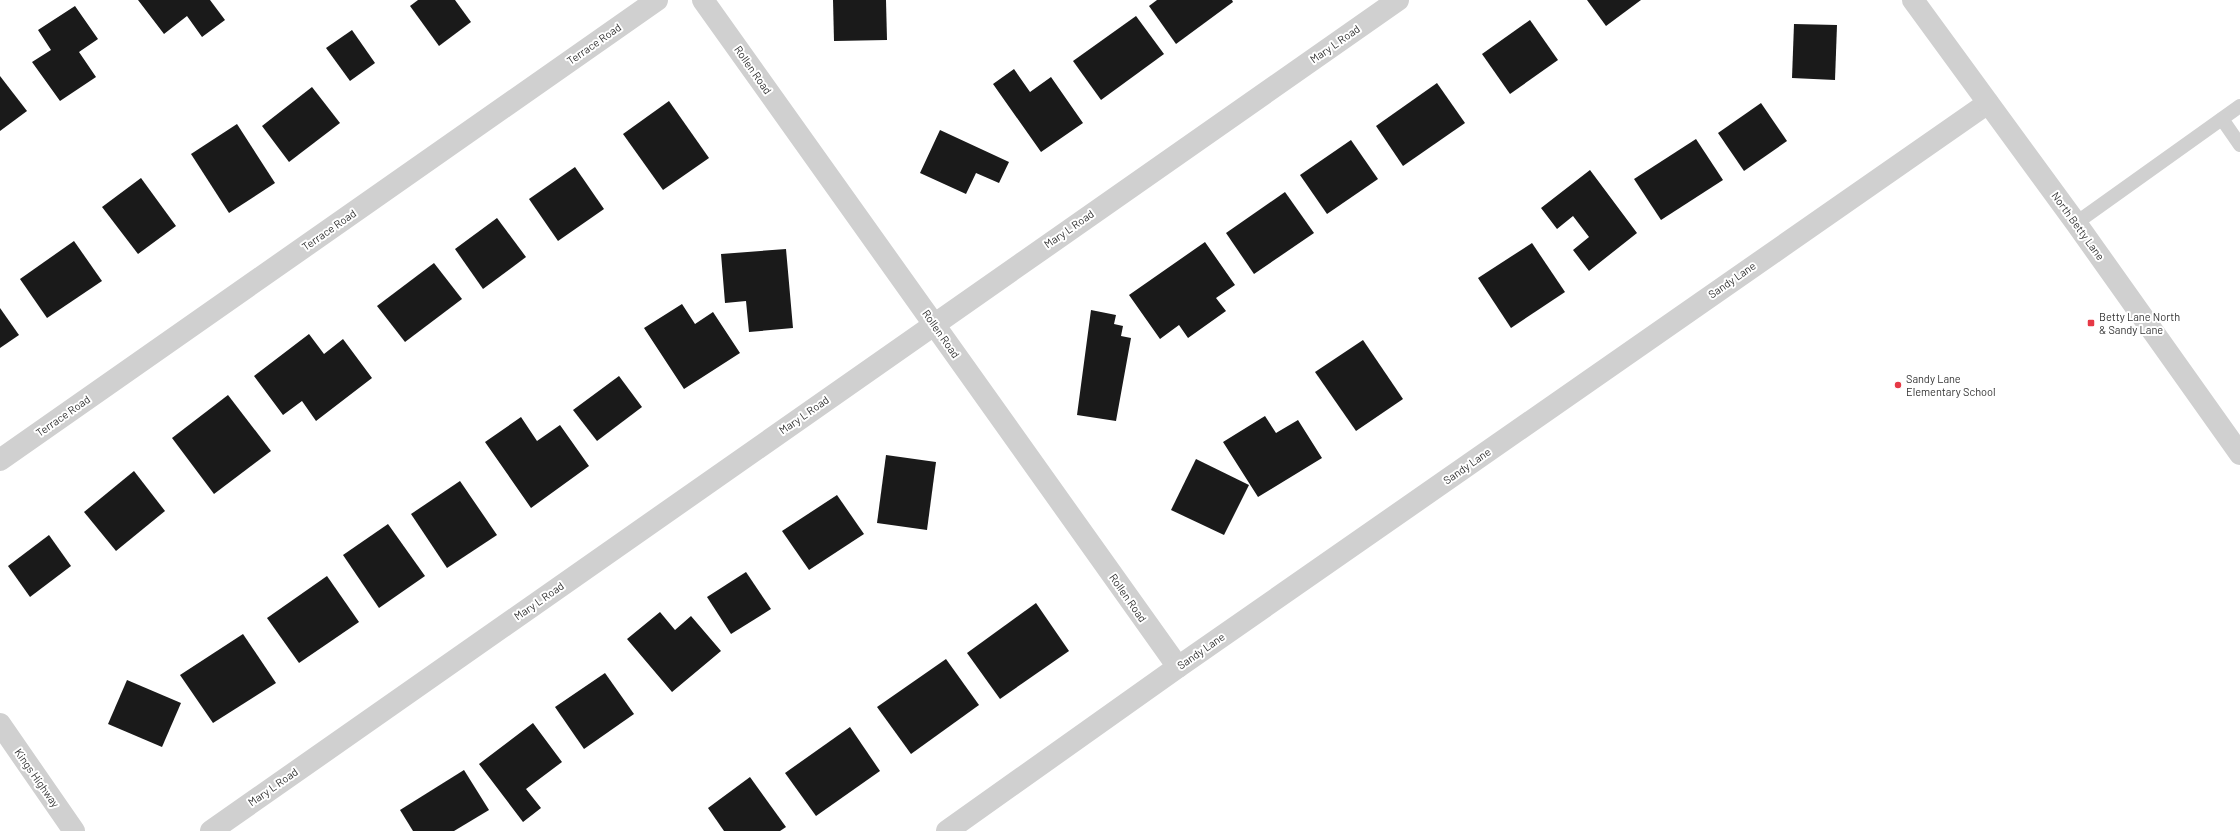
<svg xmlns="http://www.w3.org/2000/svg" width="2240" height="831" font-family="Barlow,sans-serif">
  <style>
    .building { fill: #1a1a1a }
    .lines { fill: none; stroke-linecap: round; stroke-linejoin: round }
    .service { stroke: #d0d0d0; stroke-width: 14 }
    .minor { stroke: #d0d0d0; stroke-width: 22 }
    .tertiary { stroke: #d0d0d0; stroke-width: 22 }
    .poi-dot { fill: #e63946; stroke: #fff; stroke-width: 1.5 }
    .labels { text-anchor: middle; stroke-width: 4; stroke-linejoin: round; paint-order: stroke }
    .street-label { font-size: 11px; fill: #333; stroke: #fff }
    .poi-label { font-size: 11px; fill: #333; stroke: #fff; text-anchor: start }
  </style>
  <rect width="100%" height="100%" fill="#fff"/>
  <!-- building -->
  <g class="building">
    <path d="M138,0H210L225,20L202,37L187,16L164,34Z"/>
    <path d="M418,0H455L471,22L439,46L410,6Z"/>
    <path d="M833,0H886L887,40L834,41Z"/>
    <path d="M1157,0H1232L1233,2L1176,44L1149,6Z"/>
    <path d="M1587,0H1641L1606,26Z"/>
    <path d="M75,6L98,39L79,52L96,77L60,101L32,62L51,50L38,30Z"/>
    <path d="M1136,16L1164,54L1101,100L1073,61Z"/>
    <path d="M1530,20L1558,60L1510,94L1482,54Z"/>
    <path d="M1794,24L1837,25L1835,80L1792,78Z"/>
    <path d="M352,30L375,63L350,81L326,48Z"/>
    <path d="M1014,69L1030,92L1051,77L1083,123L1041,152L993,84Z"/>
    <path d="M0,76L27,111L0,131Z"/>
    <path d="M1437,83L1465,123L1403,166L1376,126Z"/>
    <path d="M312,87L340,123L289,162L262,126Z"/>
    <path d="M669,101L709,158L663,190L623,134Z"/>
    <path d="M1761,103L1787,141L1744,171L1718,133Z"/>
    <path d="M237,124L275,183L229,213L191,154Z"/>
    <path d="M940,130L1009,162L999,183L976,173L966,194L920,173Z"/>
    <path d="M1696,139L1723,180L1661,220L1634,179Z"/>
    <path d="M1351,140L1378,179L1327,214L1300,175Z"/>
    <path d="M575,167L604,209L558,241L529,199Z"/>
    <path d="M1590,170L1637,233L1589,271L1573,250L1589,237L1573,216L1557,229L1541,208Z"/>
    <path d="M141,178L176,226L138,254L102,207Z"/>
    <path d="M1285,192L1314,233L1254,274L1226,233Z"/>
    <path d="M497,218L526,257L483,289L455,249Z"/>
    <path d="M74,241L102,281L47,318L20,279Z"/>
    <path d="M1205,242L1235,285L1216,298L1226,311L1188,338L1179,325L1160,339L1129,295Z"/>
    <path d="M1532,243L1565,292L1511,328L1478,278Z"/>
    <path d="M786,249L793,328L749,332L746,301L725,303L721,254Z"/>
    <path d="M434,263L462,299L405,342L377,306Z"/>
    <path d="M682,304L695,324L713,312L740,353L684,389L644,328Z"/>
    <path d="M0,308L19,335L0,348Z"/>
    <path d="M1091,310L1116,315L1114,324L1123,326L1121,336L1131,338L1116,421L1077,415Z"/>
    <path d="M309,334L324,354L343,339L372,378L316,421L302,401L283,415L254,376Z"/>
    <path d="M1363,340L1403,399L1356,431L1315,372Z"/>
    <path d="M619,376L642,407L597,441L573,410Z"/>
    <path d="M228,395L271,451L214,494L172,438Z"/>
    <path d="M1265,416L1276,433L1298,420L1322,458L1258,497L1223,442Z"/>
    <path d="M521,417L537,441L560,425L589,466L531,508L485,442Z"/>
    <path d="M886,455L936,462L927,530L877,523Z"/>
    <path d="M1196,459L1249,485L1224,535L1171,510Z"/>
    <path d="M134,471L165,511L116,551L84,512Z"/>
    <path d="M460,481L497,535L447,568L411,514Z"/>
    <path d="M837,495L864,534L809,570L782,531Z"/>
    <path d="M388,524L425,576L379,608L343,555Z"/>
    <path d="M49,535L71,566L30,597L8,566Z"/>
    <path d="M746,572L771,609L731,634L707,597Z"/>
    <path d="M327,576L359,622L299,663L267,618Z"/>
    <path d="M1036,603L1069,651L1000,699L967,653Z"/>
    <path d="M660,612L675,630L691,616L721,651L672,692L627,639Z"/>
    <path d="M243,634L276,683L213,723L180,675Z"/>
    <path d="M946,659L979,705L911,754L877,707Z"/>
    <path d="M605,673L634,714L584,749L555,707Z"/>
    <path d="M127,680L181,703L162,747L108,724Z"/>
    <path d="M533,723L562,762L526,789L541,808L523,822L479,764Z"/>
    <path d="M850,727L880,771L816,816L785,773Z"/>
    <path d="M464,770L489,810L454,831H413L400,810Z"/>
    <path d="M750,777L786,827L780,831H724L708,808Z"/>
  </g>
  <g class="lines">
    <!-- service -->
    <g class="service">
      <path d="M2222,119L2240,145"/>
      <path d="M2076,223L2240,106"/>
    </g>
    <!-- minor -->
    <g class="minor">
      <path d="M703,0L1178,667"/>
      <path d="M0,460L657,0"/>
      <path d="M211,831L1398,0"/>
      <path d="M947,831L1178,667L1988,103"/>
    </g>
    <!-- tertiary -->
    <g class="tertiary">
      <path d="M1913,0L2076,223L2240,454"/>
      <path d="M0,724L74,831"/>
    </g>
  </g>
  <!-- markers -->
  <g class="poi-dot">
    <rect x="2087" y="319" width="8" height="8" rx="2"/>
    <circle cx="1898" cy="385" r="4"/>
  </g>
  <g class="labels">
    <!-- street labels -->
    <g class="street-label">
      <text transform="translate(594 44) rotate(-35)" y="4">Terrace Road</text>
      <text transform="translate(1335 44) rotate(-35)" y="4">Mary L Road</text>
      <text transform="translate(753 70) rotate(55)" y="4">Rollen Road</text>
      <text transform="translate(2078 226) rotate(54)" y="4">North Betty Lane</text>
      <text transform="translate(1069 229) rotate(-35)" y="4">Mary L Road</text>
      <text transform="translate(329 230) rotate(-35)" y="4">Terrace Road</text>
      <text transform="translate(1732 280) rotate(-35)" y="4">Sandy Lane</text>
      <text transform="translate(941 334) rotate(55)" y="4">Rollen Road</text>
      <text transform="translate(804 415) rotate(-35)" y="4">Mary L Road</text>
      <text transform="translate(63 416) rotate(-35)" y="4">Terrace Road</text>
      <text transform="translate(1467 466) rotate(-35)" y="4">Sandy Lane</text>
      <text transform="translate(1128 598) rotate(55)" y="4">Rollen Road</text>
      <text transform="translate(539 601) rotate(-35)" y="4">Mary L Road</text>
      <text transform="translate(1201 651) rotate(-35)" y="4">Sandy Lane</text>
      <text transform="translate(37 778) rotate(55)" y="4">Kings Highway</text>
      <text transform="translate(273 787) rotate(-35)" y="4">Mary L Road</text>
    </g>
    <!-- poi labels -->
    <g class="poi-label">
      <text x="2099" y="321">Betty Lane North<tspan x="2099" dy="13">&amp; Sandy Lane</tspan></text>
      <text x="1906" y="383">Sandy Lane<tspan x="1906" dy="13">Elementary School</tspan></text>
    </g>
  </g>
</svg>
